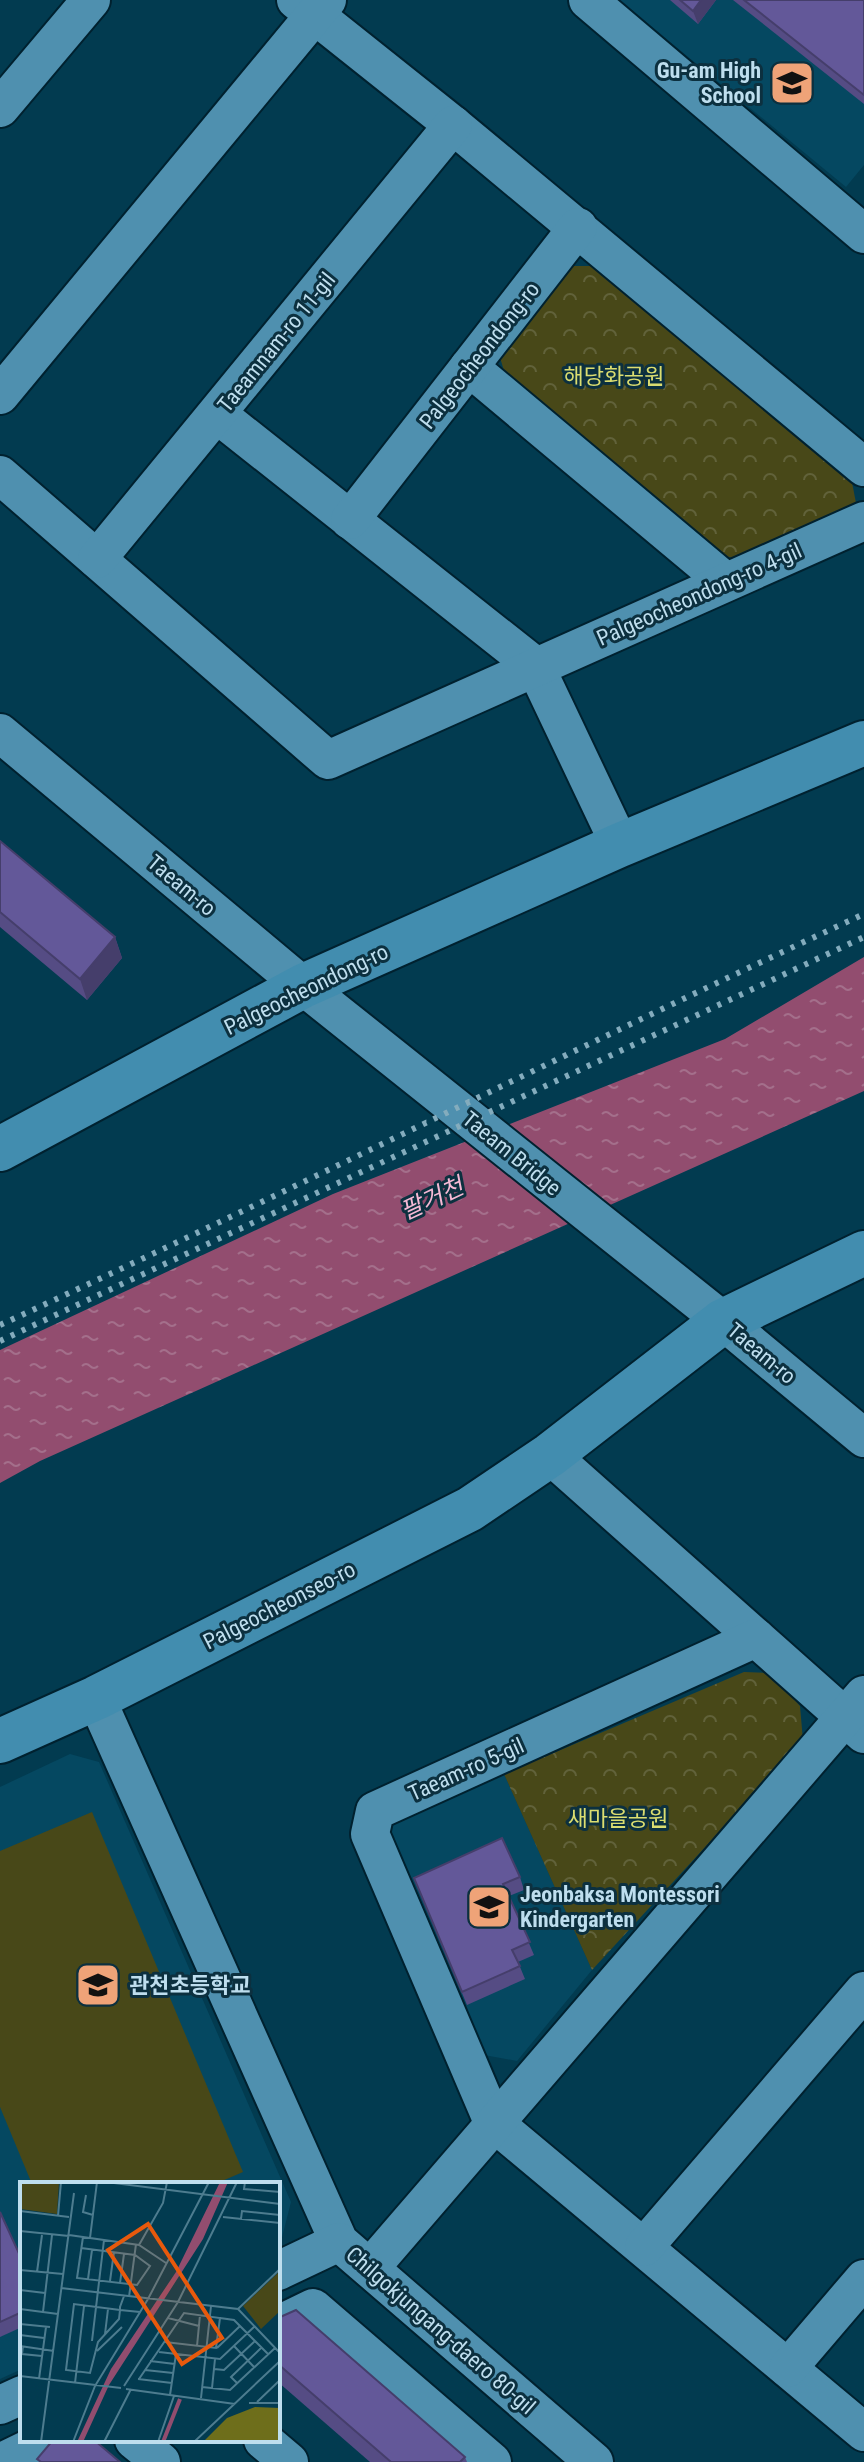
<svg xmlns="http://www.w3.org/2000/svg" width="864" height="2462" font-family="'Roboto Condensed','Noto Sans KR',sans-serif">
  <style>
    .built { fill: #054861 }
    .park { fill: url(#park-crowns) }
    .pitch { fill: #484818 }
    .water { fill: url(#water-ripples) }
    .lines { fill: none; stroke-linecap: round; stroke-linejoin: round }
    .minor-casing { stroke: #00212f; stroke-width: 42 }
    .major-casing { stroke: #00212f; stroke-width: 48 }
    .minor { stroke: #4f90af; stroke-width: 38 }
    .major { stroke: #428daf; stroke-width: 44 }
    .rail { stroke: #84acbd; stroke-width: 6; stroke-dasharray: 4 8; stroke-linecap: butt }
    .wall { fill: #554c84 }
    .shaded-wall { fill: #453e6b }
    .building { fill: #635899; stroke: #453e6b; stroke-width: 2 }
    .labels { text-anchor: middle; stroke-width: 6; stroke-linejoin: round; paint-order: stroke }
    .poi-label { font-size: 22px; font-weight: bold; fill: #bedeee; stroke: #0c303f; text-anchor: start }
    .street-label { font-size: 22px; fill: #bedeee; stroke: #0c303f }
    .park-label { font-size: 22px; fill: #dbdd70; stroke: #0c303f }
    .water-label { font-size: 24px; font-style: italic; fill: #f6b9d5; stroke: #0c303f }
    .inset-river { fill: none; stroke: #924d6f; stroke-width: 4 }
    .inset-road { fill: none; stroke: #4d7c8f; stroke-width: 2 }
    .view { fill: #e8590c; fill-opacity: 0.15; stroke: #e8590c; stroke-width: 4 }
    .inset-edge { fill: none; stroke: #bedeee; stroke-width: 4 }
  </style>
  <defs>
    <pattern id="park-crowns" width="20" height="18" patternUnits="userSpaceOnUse" patternTransform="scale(2)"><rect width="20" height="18" fill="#484818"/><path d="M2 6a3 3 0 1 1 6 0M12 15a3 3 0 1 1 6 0" fill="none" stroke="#61623a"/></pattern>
    <pattern id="water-ripples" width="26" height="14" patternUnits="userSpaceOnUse" patternTransform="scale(2)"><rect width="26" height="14" fill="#924d6f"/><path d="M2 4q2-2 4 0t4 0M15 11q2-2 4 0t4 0" fill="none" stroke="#a46f8b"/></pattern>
  </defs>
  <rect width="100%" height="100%" fill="#023b50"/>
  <!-- built -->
  <g class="built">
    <path d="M619,0H864V165L846,187Z"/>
    <path d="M70,1754L99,1762L291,2202L278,2253V2184H22V2369L0,2379V1787Z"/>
    <path d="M504,1774L592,1970L517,2061L484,2055L386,1843L393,1823Z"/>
  </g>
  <!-- park -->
  <g class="park">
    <path d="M565,266H598L850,472L856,503L744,561L718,554L509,387L498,351Z"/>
    <path d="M744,1672L770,1673L800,1706L803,1741L592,1970L504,1774Z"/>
  </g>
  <!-- pitch -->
  <path class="pitch" d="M92,1812L243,2172L215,2184H32L0,2107V1851Z"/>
  <!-- water -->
  <path class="water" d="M864,957V1091L40,1461L0,1483V1350L333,1194L725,1039Z"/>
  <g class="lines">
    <!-- minor casing -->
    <g class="minor-casing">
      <g id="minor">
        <path d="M296,0L453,125L864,467"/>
        <path d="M588,0L864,234"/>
        <path d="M0,108L91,0"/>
        <path d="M469,367L726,582"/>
        <path d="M0,395L327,0"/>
        <path d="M217,414L535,666L620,845"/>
        <path d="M0,475L328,760L864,521"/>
        <path d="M350,520L578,227"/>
        <path d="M97,559L453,125"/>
        <path d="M0,733L303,986L723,1321L864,1438"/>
        <path d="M550,1455L756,1638"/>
        <path d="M96,1698L339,2242L594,2462"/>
        <path d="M864,1734L756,1638L375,1811L370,1834L493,2122L864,2432"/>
        <path d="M644,2247L864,1991"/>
        <path d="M370,2268L864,1695"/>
        <path d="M278,2271L339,2242"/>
        <path d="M278,2325L313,2308L492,2462"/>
        <path d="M788,2368L864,2279"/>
        <path d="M0,2405L22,2395"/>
        <path d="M134,2440L161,2462"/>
        <path d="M263,2440L289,2462"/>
        <path d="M2,2462L47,2440"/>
      </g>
    </g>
    <!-- major casing -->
    <g class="major-casing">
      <g id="major">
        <path d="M0,1149L303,986L620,845L864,743"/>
        <path d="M0,1741L96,1698L470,1509L550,1455L723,1321L864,1253"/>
      </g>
    </g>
    <!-- minor -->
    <use href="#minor" class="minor"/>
    <!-- major -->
    <use href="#major" class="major"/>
    <!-- rail -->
    <g class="rail">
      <path d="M0,1325C290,1192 574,1048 864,914"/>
      <path d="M0,1341L864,937"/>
    </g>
  </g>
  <!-- wall -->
  <g class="wall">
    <path d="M670,0H716L698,24Z"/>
    <path d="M733,0H864V104Z"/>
    <path d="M0,841L115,937L122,958L87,1000L0,927Z"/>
    <path d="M520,1877L524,1890L509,1896L534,1955L518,1962L525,1979L467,2005L414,1878Z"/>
    <path d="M0,2212L22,2260V2327L0,2337Z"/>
    <path d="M278,2318L465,2457L467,2462H370L278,2382Z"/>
  </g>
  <!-- shaded-wall -->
  <g class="shaded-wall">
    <path d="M701,0H716L698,24L693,11Z"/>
    <path d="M115,937L122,958L87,1000L80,979Z"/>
  </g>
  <!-- building -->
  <g class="building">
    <path d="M680,0H701L693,11Z"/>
    <path d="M744,0H864V95Z"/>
    <path d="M0,841L115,937L80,979L0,912Z"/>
    <path d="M502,1838L520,1877L503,1884L530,1942L512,1950L520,1966L462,1992L414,1878Z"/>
    <path d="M0,2212L22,2260V2312L0,2322Z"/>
    <path d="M296,2310L465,2457L460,2462H391L278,2364V2318Z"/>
    <path d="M53,2440H94L120,2462H41L37,2459Z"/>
  </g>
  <!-- icons -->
  <defs>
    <g id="school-square" transform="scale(2.3)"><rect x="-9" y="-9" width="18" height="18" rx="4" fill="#efa378" stroke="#0c303f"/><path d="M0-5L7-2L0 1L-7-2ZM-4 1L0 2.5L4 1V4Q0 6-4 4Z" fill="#111"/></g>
  </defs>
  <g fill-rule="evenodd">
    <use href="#school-square" x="792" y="83"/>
    <use href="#school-square" x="489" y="1907"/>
    <use href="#school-square" x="98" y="1985"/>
  </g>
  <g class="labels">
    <!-- poi labels -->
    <g class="poi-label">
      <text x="761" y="78" text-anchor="end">Gu-am High<tspan x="761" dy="25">School</tspan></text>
      <text x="520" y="1902">Jeonbaksa Montessori<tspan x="520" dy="25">Kindergarten</tspan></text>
      <text x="129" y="1993">관천초등학교</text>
    </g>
    <!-- street labels -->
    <g class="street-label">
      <text transform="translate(276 342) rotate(-51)" y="8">Taeamnam-ro 11-gil</text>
      <text transform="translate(479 355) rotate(-52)" y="8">Palgeocheondong-ro</text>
      <text transform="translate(699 594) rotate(-24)" y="8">Palgeocheondong-ro 4-gil</text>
      <text transform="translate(182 885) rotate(40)" y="8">Taeam-ro</text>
      <text transform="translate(306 989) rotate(-26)" y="8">Palgeocheondong-ro</text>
      <text transform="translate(512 1153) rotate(39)" y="8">Taeam Bridge</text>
      <text transform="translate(762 1353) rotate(40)" y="8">Taeam-ro</text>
      <text transform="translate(279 1605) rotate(-27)" y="8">Palgeocheonseo-ro</text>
      <text transform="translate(466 1769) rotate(-24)" y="8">Taeam-ro 5-gil</text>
      <text transform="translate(441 2330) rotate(41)" y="8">Chilgokjungang-daero 80-gil</text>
    </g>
    <!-- park labels -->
    <g class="park-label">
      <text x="614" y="384">해당화공원</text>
      <text x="618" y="1826">새마을공원</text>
    </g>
    <!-- water labels -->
    <g class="water-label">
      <text transform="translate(432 1199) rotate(-25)" y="8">팔거천</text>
    </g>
  </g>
  <!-- overview -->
  <g transform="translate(20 2182)">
    <rect width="260" height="260" fill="#023b50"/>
    <path d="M235,225L260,226V260H183L207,236Z" fill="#6e6e1b"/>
    <path d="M0,0H39L37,32L0,27ZM260,89V129L241,147L223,124Z" fill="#484818"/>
    <path d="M200,0H208L183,57L89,203L63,260H57L91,187L156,90Z" fill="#924d6f"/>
    <path class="inset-river" d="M143,260L160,217"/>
    <path class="inset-road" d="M86,0L260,22M225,0L224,7L260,10M66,13L63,30L73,33M0,29L49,35M38,34L41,0M203,35L260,41M221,37L222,29L260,33M0,49L49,54M49,53L119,63L146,81M70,56L77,0M119,63L143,21L147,0M61,66L115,73L130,84L117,103L57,96L63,55M0,88L43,92M17,90L22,53M68,97L72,68M90,99L94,70M100,101L104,72M41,106L218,127L260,171M0,108L25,111M104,114L100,125V128L99,137L78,160L70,191L46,188L54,122L100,128L120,130M109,115L116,62M0,127L38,132M218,127L260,87M23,130L32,53M148,136L179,144M200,136L214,138L248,172M0,142L30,145M85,152L88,127M0,153L24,156M72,159L84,58M0,164L34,169M3,164L2,172L22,174M177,164L180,133M214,164L234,185M197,166L220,144M77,169L102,145M139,170L200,177L235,144M130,179L155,182M194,187L204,188L235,159M125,188L153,191M0,194L101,206M19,197L26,145M118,197L152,201M119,197L164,131L200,136L196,166L145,160M55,201L64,124M217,201L211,195L241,166M75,204L128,117L189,0M104,204L158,120L217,0M182,205L210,208L255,166M192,206L195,177M106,207L215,222M150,213L156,172M181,216L191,124M237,220L260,198M229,221H260M21,260L54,11M53,260L75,204M84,260L111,207M138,260L154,214M174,260L260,179"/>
    <path class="view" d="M128,42L202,156L162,182L88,68Z"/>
    <rect width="260" height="260" class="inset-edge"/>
  </g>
</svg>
